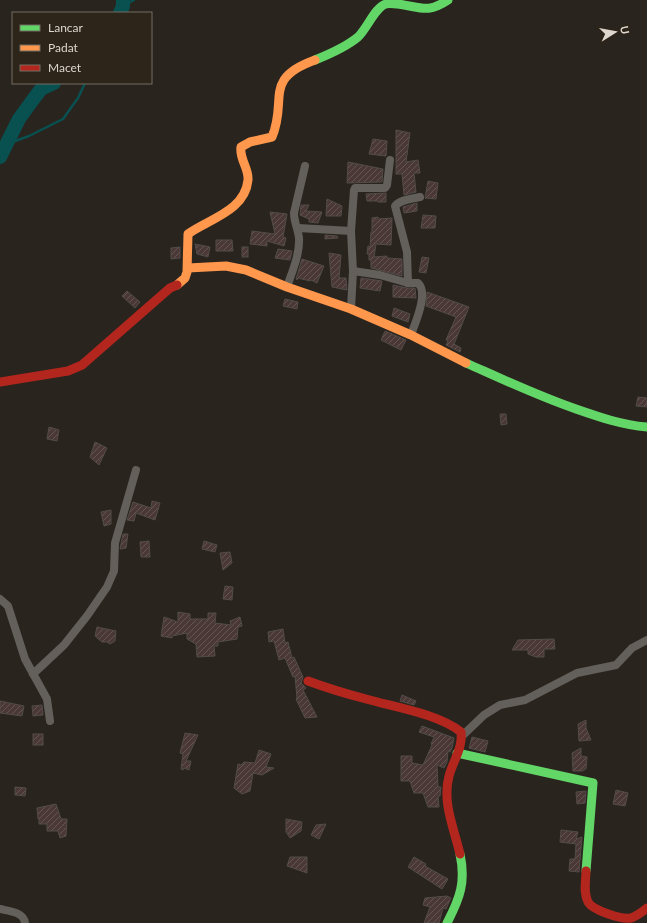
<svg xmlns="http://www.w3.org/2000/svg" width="647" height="923" font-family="Lato,sans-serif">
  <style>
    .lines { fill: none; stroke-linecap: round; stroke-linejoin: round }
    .stream { stroke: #095050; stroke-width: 2.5 }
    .river { stroke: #095050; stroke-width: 14 }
    .building { fill: url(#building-hatch); stroke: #524c49 }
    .street { stroke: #635f5a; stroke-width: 8 }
    .fast { stroke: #63d668; stroke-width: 9 }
    .slow { stroke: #ff974d; stroke-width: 9 }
    .jam { stroke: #b3261e; stroke-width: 9 }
  </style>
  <defs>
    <pattern id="building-hatch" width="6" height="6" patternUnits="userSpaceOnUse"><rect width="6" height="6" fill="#4a3836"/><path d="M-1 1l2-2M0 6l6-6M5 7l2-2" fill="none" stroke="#645452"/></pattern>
  </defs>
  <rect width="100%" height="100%" fill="#29241e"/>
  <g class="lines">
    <!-- stream -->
    <g class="stream">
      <path d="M123,6L134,0"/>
      <path d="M7,144L29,136L63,119L78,98L85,83"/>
    </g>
    <!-- river -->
    <g class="river">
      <path d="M120,13L123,6V0"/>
      <path d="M0,157L19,119L32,101L41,89L54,83"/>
    </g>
  </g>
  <!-- building -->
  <g class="building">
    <path d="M396,130L410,133L406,162L418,160L420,173H414L416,192L404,195L402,174H396Z"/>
    <path d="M373,139L387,141L386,156L369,154Z"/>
    <path d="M348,162L383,169L382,182L347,183Z"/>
    <path d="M428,181L438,183L436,199L425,198Z"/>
    <path d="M386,193V202H378V201H367L366,194Z"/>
    <path d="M327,199L342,206L341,216H326Z"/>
    <path d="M417,203V211L404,213L403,207Z"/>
    <path d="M301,205H309L306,211L322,212L318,223L309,222V219L300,215Z"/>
    <path d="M270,212L287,214L283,237L286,238L284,246L267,241V246L250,244L252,231L275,234Z"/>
    <path d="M423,215L436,216L435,228H421Z"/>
    <path d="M378,217V219L392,218L391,245L376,244L374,257L387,256V258L402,259V276L371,268V260H369V254H367L368,246L370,247L371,232H372V218Z"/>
    <path d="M325,235L337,236L338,238L325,239Z"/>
    <path d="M216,240H232L233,251H216Z"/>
    <path d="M195,244L210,247L208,257L197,254Z"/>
    <path d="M180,247V258L171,259V248Z"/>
    <rect x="242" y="247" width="6" height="10"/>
    <path d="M278,249L292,251L290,260L275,258Z"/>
    <path d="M329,253L341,255L339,278H346L347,290L332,287Z"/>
    <path d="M422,257L429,258L426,273L419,272Z"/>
    <path d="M302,259L324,266L317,283L311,280L310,281L298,278L297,280L296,279Z"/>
    <path d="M361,278L382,281L380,291L360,288Z"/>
    <path d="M393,285L407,288H415L416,298L393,297Z"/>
    <path d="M127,291L140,302L135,308L122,296Z"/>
    <path d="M427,292L469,307L454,344L461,348L460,352L446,345L448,341L446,340L456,317L426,306Z"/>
    <path d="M285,299L298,302L297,309L283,306Z"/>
    <path d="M394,308L410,314L408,322L392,316Z"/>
    <path d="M385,331L406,340L401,350L381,340Z"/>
    <path d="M638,397L647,398V407L636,406Z"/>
    <path d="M500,414H506L507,424L501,425Z"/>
    <path d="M49,427L59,430L57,441L47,439Z"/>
    <path d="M95,442L107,448L99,465L90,457Z"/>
    <path d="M152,501L160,503L155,520L136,513L134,521L127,520L133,502L151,508Z"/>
    <path d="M111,510V524L104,526L101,512Z"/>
    <path d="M123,534H128L126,548L120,549Z"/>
    <path d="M149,541L150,557H141L140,542Z"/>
    <path d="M204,541L217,545L215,552L202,549Z"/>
    <path d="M230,552L232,563L223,570L220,553Z"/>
    <path d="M225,586L233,587L232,600L223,599Z"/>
    <path d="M178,612L190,614V619H208V613H216L215,623L231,625L230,621L240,617L242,626L238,627L237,639L218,642V646H214L215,656L197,657L196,644L187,639V633L172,636V638L161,636L164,617L178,622Z"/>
    <path d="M97,627L116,631L115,641L110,644L107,642H102L95,636Z"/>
    <path d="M283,629L285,643L288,642L292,658L294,657L303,677L301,683L306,688L303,690L317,717L305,718L296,699L297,698L295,676L293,677L285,658L279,660L274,641L269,642L268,632Z"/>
    <path d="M554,639L555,649H544V657H536L528,654V650H512L518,640Z"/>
    <path d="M402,695L416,701L414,705L400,701Z"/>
    <path d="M0,701L24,706L22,716L0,713Z"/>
    <path d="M42,705L43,715L33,716L32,706Z"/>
    <path d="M586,720V728L591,740L579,741L578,724Z"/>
    <path d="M422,726L454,738L452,748L450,752L448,751L447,762L444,768L437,765L438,787H441L440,796H438L439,807H428L423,793H414L410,781H401V756H412V763L423,765L432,745L431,744L434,737L419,732Z"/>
    <path d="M185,733L198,735L186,761H191L189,770L184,768L183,770L181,769L183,754L180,753Z"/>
    <rect x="33" y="734" width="10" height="11"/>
    <path d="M472,737L488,741L485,752L469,748Z"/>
    <path d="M581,748V756L587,757L586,769L582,771H573L572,753Z"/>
    <path d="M259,750L271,754L266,767L274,768L262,775L253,773L250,791L242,794L234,788L238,764L241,765L244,762L255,763Z"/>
    <path d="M15,787L26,788L25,796L15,795Z"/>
    <path d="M616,790L628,793L625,806L613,804Z"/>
    <path d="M586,791L585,803L577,804L576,792Z"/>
    <path d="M56,804L61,819H67L66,836L60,838L58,831H47V824H39V819H38L37,808Z"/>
    <path d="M286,819L302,822L301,831L290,838L286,832Z"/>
    <path d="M326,824L319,839L311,835L316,825Z"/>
    <path d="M561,830L578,832L576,839L582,837L579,872L569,871L570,859H575L576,844L560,842Z"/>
    <path d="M290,857H307V873L287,866Z"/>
    <path d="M414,857L426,864L425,866L448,879L442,889L408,867Z"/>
    <path d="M447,896L451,898L446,909L443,908L439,923H424L430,907L423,905L425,898Z"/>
  </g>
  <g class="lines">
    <!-- street -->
    <g class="street">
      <path d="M298,228L351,231"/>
      <path d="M353,271L380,275L408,283H418C429,293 415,323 411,335"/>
      <path d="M408,283L407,252L395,206C401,199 412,199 420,197"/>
      <path d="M287,287C292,272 300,254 299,238C298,229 294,222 294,213L305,166"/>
      <path d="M351,309L353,271L351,231L354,190L355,188H385L387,185L390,160"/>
      <path d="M0,599L8,606L25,659L47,699L50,721"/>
      <path d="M33,674L64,645L87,616L107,587L114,571L115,543L136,470"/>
      <path d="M462,736L484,715L500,705L525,700L577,673L616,665L632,648L647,640"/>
      <path d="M0,909C9,911 24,912 25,923"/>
    </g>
    <!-- fast -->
    <g class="fast">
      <path d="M315,60C330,54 346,47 358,37C367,29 375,7 386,4C390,3 394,4 398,4C421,7 427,14 448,0"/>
      <path d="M466,363C502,379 538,396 576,409C599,417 622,425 647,427"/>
      <path d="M457,753L593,783L586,871"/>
      <path d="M447,923C460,898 466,882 460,854"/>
    </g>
    <!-- slow -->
    <g class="slow">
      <path d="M188,268L226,266L246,270L287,287L351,309L411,335L466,363"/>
      <path d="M177,285L185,278L187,272L188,234C209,219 245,211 248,180C249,168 239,159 241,147L250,142L272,137C288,100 262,79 315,60"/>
    </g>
    <!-- jam -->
    <g class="jam">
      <path d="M0,382L68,371L82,365L170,288L177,285"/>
      <path d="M308,681C327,688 347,694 366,699C394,707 439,714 461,732C463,748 453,761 449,776C442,803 454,828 460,854"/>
      <path d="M586,871C586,881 583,892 588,902C592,910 622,920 631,918C637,916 642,912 647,908"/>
    </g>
  </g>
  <!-- legend -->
  <rect x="12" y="12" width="140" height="72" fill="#2d2519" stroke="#736c62"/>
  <rect x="20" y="25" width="20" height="6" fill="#63d668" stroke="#736c62"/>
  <text x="48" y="32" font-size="12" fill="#ddd7d0">Lancar</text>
  <rect x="20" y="45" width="20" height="6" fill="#ff974d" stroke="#736c62"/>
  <text x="48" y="52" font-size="12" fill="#ddd7d0">Padat</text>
  <rect x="20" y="65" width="20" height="6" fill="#b3261e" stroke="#736c62"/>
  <text x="48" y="72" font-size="12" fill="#ddd7d0">Macet</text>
  <!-- north arrow -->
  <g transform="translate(615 32) rotate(79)" stroke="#2d2519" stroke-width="3" paint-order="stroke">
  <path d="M0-3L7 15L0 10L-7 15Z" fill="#ddd7d0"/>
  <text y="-6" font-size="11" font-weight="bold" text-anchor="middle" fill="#ddd7d0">U</text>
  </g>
</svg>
